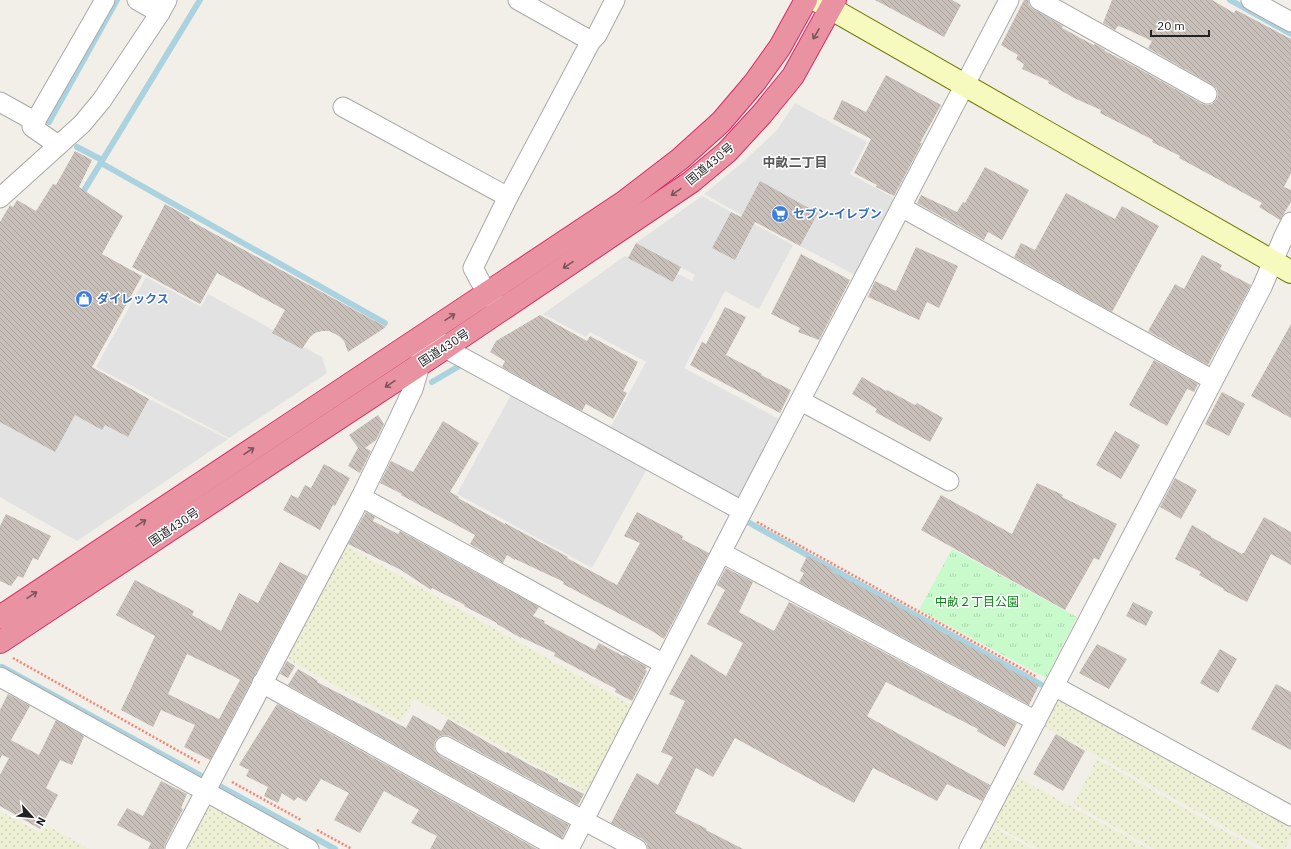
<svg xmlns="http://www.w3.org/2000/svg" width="1291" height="849" font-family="'IBM Plex Sans','Noto Sans JP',sans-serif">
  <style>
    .farmland { fill: url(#farmland-dots) }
    .park { fill: url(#park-tufts) }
    .parking { fill: #e2e2e2 }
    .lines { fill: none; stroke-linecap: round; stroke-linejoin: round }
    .stream { stroke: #aad3df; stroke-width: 6 }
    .building { fill: url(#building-back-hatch); fill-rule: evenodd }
    .street-casing { stroke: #a9a9a9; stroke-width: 21 }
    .secondary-casing { stroke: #707d05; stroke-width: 24 }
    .highway-casing { stroke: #dc2a67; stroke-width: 24 }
    .path { stroke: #fa8072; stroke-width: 2.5; stroke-dasharray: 2 2; stroke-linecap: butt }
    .street { stroke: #fff; stroke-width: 19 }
    .secondary { stroke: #f7fabf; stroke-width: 22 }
    .highway { stroke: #e892a2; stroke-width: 22 }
    .oneway { stroke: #7b545c }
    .labels { text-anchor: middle; stroke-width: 3; stroke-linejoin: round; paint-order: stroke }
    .street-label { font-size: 12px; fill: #222; stroke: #fff }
    .shop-label { font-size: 12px; font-weight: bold; fill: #366cbe; stroke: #fff; text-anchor: start }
    .park-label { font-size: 12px; fill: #0c8416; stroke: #fff }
    .neighbourhood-label { font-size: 13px; font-weight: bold; fill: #555; stroke: #fff }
  </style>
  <defs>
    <pattern id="farmland-dots" width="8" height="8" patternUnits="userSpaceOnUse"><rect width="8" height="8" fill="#eef0d5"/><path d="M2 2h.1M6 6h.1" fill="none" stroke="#ccceb7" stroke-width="1.8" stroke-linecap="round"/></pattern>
    <pattern id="park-tufts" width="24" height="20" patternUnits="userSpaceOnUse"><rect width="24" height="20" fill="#c8facc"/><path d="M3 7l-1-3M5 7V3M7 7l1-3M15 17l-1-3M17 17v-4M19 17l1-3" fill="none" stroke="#acd6af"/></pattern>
    <pattern id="building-back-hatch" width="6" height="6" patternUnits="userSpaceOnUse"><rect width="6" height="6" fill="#c7bfb8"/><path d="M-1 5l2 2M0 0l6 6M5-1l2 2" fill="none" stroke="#aba49e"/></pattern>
  </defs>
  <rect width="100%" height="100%" fill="#f2efe9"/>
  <!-- farmland -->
  <g class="farmland">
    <path d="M343,544L633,706L589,794L414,699L401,722L284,657Z"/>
    <path d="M1059,697L1291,827V837L1285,849H1265L1045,727Z"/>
    <path d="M1097,759L1257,849H1155L1073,804Z"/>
    <path d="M1017,777L1149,849H1038L994,825Z"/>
    <path d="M210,805L290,849H186Z"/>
    <path d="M0,811L41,833L46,825L90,849H0Z"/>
    <path d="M991,826L1033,849H980Z"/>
  </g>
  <!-- park -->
  <path class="park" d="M952,549L1077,617L1046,678L919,610Z"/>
  <!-- parking -->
  <g class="parking">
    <path d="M795,103L867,142L850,174L896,199L855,275L800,246L817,212L760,182L742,215L704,194L742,163L777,130Z"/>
    <path d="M702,196L731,212L712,248L735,260L754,224L793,245L759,309L725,291L684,368L781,420L739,500L609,430L646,362L590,332L586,337L543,314L625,256L673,282L678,274L692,281L695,275L636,243Z"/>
    <path d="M146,277L201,307L208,294L322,357L327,373L229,438L96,367Z"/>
    <path d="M511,395L647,469L592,568L457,494Z"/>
    <path d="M149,399L228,439L77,541L0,497V421L55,452L75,415L102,430L105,425L128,437Z"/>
  </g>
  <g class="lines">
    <!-- stream -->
    <g class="stream">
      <path d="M1230,0L1291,34"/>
      <path d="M49,122L117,0"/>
      <path d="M77,147L102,160"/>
      <path d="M101,163L385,323"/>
      <path d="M80,197L200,0"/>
      <path d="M432,382L461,365"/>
      <path d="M746,521L1042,685"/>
      <path d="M2,667L335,849"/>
    </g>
  </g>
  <!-- building -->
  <g class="building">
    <path d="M875,0H952L961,5L944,37Z"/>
    <path d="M1024,0H1028L1029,5L1033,9L1063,26L1062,28L1088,42L1094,45L1095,44L1105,50V51L1132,65L1202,104L1207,105L1212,104L1217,99L1218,94L1217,89L1213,85L1148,48L1152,41L1124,28L1118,26L1115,30L1103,23L1112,0H1212L1234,13L1236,10L1291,39V173L1284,187L1291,190V202L1280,220L1259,207L1262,203L1179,158L1180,156L1152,142L1153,140L1100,113L1101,110L1074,98L1048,83L1049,81L1022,69L1024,64L1016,59L1018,55L1001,45Z"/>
    <path d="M886,75L941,105L920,143H922L894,196L876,187L877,185L854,173L871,139L833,119L842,100L866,112Z"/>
    <path d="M75,151L92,160L79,187L123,216L102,254L142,276L92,367L149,399L128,437L105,425L102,430L75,415L55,452L0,422V222L10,205L13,207L17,200L36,211L53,184L56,185Z"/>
    <path d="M985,167L1029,190L1002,240L988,232L984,240L917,203L921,195L957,212L963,202L965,203Z"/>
    <path d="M760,181L818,213L800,246L755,222L735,260L712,248L731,212L741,217Z"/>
    <path d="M1066,193L1115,219L1122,206L1159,226L1112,312L1014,257L1021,243L1035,250Z"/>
    <path d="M165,204L190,218L189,220L386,327L348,352L344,341L339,336L329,331H322L315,333L310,337L302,349L272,333L285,310L217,273L200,304L132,267Z"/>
    <path d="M636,243L681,267L673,282L628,258Z"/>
    <path d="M916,247L958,266L939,308L927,302L919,320L868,297L875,281L896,291Z"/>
    <path d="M801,254L850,280L819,340L798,332L800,328L771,314Z"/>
    <path d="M1202,255L1222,265L1220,269L1251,285L1208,365L1148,331L1175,284L1184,289Z"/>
    <path d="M725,307L746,317L726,355L762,374L761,375L791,390L780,413L690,365L702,342L706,344Z"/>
    <path d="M540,315L587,341L590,336L638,362L623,391L627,393L613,419L586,404L582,411L502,367L505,361L490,352L496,341Z"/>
    <path d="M1291,324V418L1251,396Z"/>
    <path d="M1154,360L1198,384L1194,392L1187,389L1167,426L1129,405Z"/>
    <path d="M862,377L886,391L887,390L915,405L917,403L943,418L930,442L875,412L877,409L852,394Z"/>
    <path d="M1222,392L1245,404L1229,436L1205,424Z"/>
    <path d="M378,415L384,424L376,440L365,448L371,451L360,473L348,466L358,448L349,435Z"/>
    <path d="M443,421L479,443L450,492L459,497L458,498L505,524V523L527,535L568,557L567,558L617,585L640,543L624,536L637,512L683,536L682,539L709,553L664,639L652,631L563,584L564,582L515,559V560L507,555L503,563L470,544L475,535L401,495L402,494L380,483L391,461L413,472Z"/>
    <path d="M1115,431L1140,445L1121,479L1096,465Z"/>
    <path d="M324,464L350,478L335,506L333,505L320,530L283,510L291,495L298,498L305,485L311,488Z"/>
    <path d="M1175,478L1197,490L1181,519L1160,507Z"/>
    <path d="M1037,483L1063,495L1062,497L1117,524L1099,560L1094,558L1065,610L921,530L941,495L1012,534Z"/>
    <path d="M366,512L375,517L373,521L398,534L400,531L539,607L533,616L545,621L544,623L595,650L599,643L623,656L624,655L647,667L645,670L647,671L632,701L615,692L616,689L554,656L555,653L521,637V638L497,624V623L464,606L465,605L432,588L431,590L401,570L348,544Z"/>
    <path d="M6,514L51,536L38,560L33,558L23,578L18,576L11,586L0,581V526Z"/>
    <path d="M1264,517L1291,532V565L1271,554L1247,602L1223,590L1224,589L1199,575L1201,572L1175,559L1192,525L1211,536V537L1242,554V553H1244Z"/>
    <path d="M807,556L832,569L831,571L897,606L934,627V628L1003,664V666L1039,685L1029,705L799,582L804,573L800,571Z"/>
    <path d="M280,562L307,576L210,760L184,747L195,725L161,710L153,727L121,710L155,636L116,615L135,580L194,611L192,615L221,631L239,593L258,603ZM187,654L231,675L240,680L219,719L168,694Z"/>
    <path d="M726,568L753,582L739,612L774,631L789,602L1017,723L1005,747L977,731L978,729L886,682L867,716L990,785L982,801L947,784L937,801L873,768L854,803L735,738L713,777L696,768L675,813L707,829L706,830L743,849H648L647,844L642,839L611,823L637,773L658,785L673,757L661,752L685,701L669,694L691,654L726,676L743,643L707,624L725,590L717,585Z"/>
    <path d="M1133,602L1153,612L1146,626L1126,616Z"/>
    <path d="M1097,644L1127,659L1109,689L1079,673Z"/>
    <path d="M1220,649L1237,659L1218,693L1200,683Z"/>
    <path d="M287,661L295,666L288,678L280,674Z"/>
    <path d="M298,669L318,681L317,682L406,728L413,715L441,731L448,719L506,753L507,752L537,769V768L558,779V781L584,794L578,805L450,736L445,735L440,736L435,741L434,746L435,751L440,756L569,825L562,838L288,685Z"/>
    <path d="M1276,684L1291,692V750L1251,729Z"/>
    <path d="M8,694L30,706L11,740L39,755L56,720L84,736L72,765L60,760L46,788L58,795L40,829L0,806V775L9,758L2,755L0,759V710Z"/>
    <path d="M277,704L537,849H430L437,836L411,823L419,810L384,791L360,833L334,820L349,793L321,779L306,802L298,797L294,801L282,793L278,803L264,796L268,787L246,776L249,770L239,765Z"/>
    <path d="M1056,734L1085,751L1063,791L1033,774Z"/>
    <path d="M161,781L187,794L181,808L183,809L165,844L164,849H148L151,843L117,825L127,808L143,816Z"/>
  </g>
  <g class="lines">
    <!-- street casing -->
    <g class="street-casing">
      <g id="street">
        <path d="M137,0L160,13"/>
        <path d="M518,0L591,41"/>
        <path d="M1039,0L1207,94"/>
        <path d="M1251,0L1291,22"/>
        <path d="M0,102L36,122"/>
        <path d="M343,107L508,197"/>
        <path d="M58,145L32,127L105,0"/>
        <path d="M0,198L82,124L102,100L160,13L167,0"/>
        <path d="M901,207L1213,380"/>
        <path d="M497,305L480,281L473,268L508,197L591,41L597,35L615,0"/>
        <path d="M436,338L445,348L735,507L742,512"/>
        <path d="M801,401L949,481"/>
        <path d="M361,497L664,664"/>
        <path d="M722,553L1036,721"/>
        <path d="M0,677L309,849"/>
        <path d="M262,683L560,849"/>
        <path d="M1054,686L1291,816"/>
        <path d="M445,746L637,849"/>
        <path d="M175,849L361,497L394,429L413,389L421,362L422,336"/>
        <path d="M569,849L742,512L1009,0"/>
        <path d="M969,849L1262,287L1284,236L1291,222"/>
      </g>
    </g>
    <!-- secondary casing -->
    <g class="secondary-casing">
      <path id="secondary" d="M816,0L1291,272"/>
    </g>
    <!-- highway casing -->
    <g class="highway-casing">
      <g id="highway">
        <path d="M0,617L624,202L680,159L721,122L755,82L780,47L806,0"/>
        <path d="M0,642L445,348L691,182L727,152L762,114L793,76L835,0"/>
      </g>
    </g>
    <!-- path -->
    <g class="path">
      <path d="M757,522L1037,677"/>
      <path d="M13,658L200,763"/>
      <path d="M232,782L301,820"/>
      <path d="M317,830L352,849"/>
    </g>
    <!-- street -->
    <use href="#street" class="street"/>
    <!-- secondary -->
    <use href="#secondary" class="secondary"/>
    <!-- highway -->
    <use href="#highway" class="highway"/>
  </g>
  <!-- one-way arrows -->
  <defs><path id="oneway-shaft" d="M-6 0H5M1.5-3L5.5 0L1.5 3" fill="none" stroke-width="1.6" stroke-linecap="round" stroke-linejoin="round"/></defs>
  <g class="oneway">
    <use href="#oneway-shaft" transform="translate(816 34) rotate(120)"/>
    <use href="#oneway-shaft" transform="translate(676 192) rotate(145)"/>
    <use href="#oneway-shaft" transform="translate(568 265) rotate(146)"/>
    <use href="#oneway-shaft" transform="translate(450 317) rotate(-34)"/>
    <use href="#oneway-shaft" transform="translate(390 384) rotate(146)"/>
    <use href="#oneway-shaft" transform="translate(249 451) rotate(-34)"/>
    <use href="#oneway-shaft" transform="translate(141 523) rotate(-34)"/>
    <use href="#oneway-shaft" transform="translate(32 595) rotate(-34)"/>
  </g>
  <!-- icons -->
  <defs>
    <g id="supermarket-disc" transform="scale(0.9)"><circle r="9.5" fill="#3f7fe0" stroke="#fff"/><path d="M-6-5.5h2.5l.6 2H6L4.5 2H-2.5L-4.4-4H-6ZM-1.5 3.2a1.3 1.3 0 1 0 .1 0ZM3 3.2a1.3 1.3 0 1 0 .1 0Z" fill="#fff"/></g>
    <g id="shop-disc" transform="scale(0.9)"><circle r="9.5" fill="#3f7fe0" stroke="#fff"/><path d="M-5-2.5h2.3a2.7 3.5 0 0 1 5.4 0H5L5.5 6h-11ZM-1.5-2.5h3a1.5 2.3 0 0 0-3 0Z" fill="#fff"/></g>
  </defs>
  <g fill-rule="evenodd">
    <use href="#supermarket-disc" x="780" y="214"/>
    <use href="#shop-disc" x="84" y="299"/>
  </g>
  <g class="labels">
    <!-- street labels -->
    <g class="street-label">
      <text transform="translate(710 164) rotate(-40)" y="4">国道430号</text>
      <text transform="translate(444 348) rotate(-33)" y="4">国道430号</text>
      <text transform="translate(174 527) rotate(-34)" y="4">国道430号</text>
    </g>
    <!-- shop labels -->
    <g class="shop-label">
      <text x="793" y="218">セブン-イレブン</text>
      <text x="97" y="303">ダイレックス</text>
    </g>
    <!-- park labels -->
    <g class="park-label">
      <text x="977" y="606">中畝２丁目公園</text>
    </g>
    <!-- neighbourhood labels -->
    <g class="neighbourhood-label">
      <text x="795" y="167">中畝二丁目</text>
    </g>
  </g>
  <!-- north arrow -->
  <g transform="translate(32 817) rotate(117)" stroke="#ffffff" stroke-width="3" paint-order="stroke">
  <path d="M0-3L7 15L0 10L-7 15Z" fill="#222222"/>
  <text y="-6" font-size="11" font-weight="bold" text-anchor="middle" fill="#222222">N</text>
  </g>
  <!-- scale -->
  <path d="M1151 30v6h58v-6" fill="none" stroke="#222222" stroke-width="2"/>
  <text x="1157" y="30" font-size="12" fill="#222222" stroke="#ffffff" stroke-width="3" paint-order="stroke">20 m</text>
</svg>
